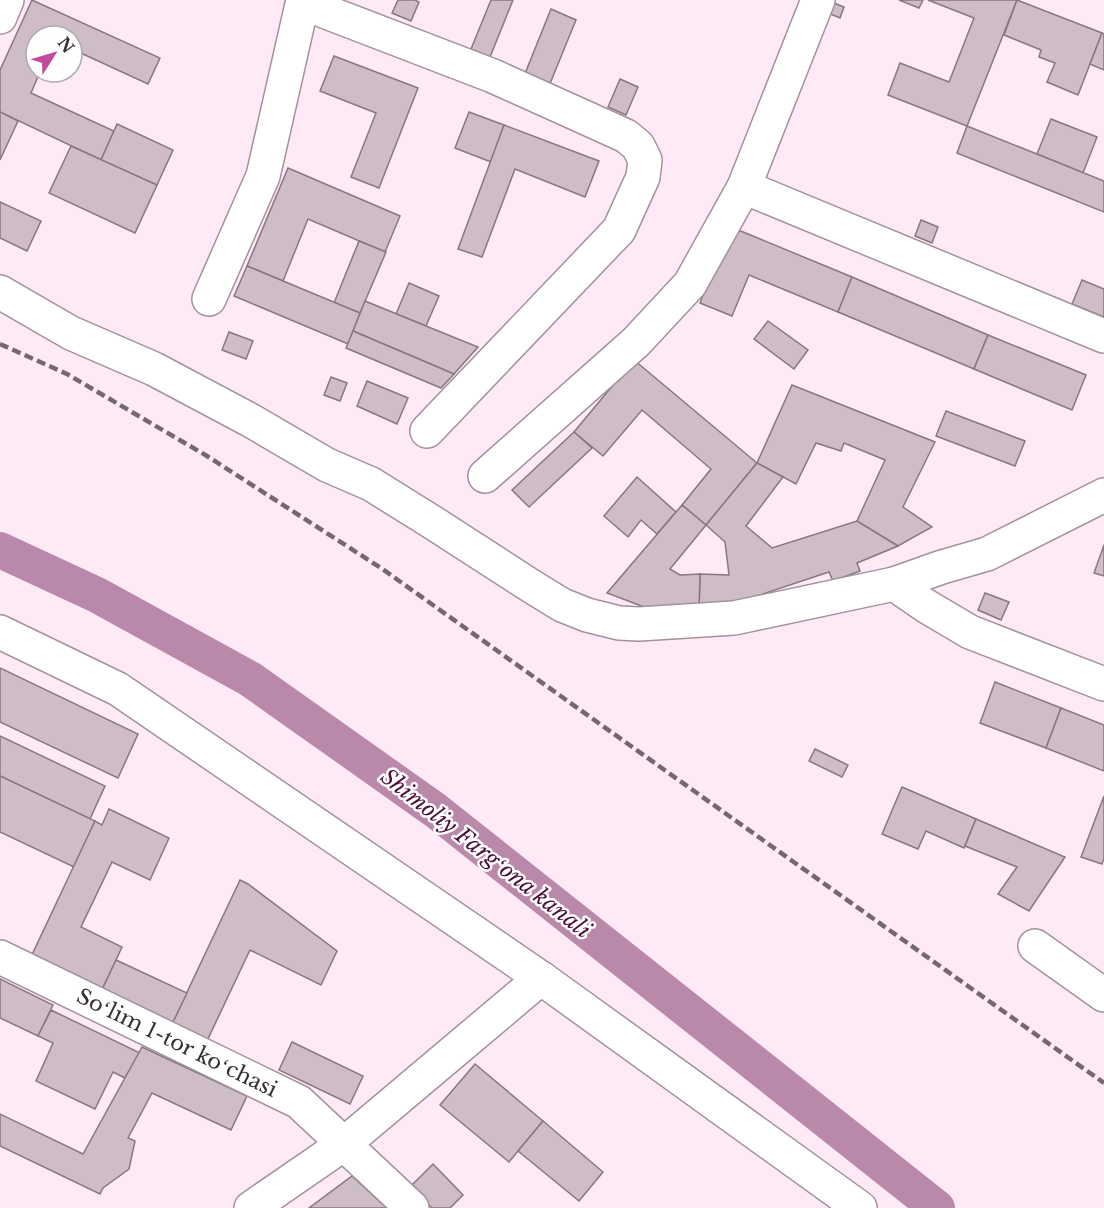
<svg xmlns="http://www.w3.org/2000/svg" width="1104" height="1208" font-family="'Libre Baskerville',serif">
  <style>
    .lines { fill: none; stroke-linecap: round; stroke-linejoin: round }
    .canal { stroke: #ba89a9; stroke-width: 36 }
    .building { fill: #cebcc7; stroke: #887782; stroke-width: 1.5 }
    .street-casing { stroke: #a3919c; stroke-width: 36 }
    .street { stroke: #fff; stroke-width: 33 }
    .rail { stroke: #74686f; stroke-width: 4.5; stroke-dasharray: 9 4.5; stroke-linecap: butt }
    .labels { text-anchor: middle; stroke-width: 5; stroke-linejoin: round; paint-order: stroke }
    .street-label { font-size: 21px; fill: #372f34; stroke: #fefefe }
    .water-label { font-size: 22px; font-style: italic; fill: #4c103d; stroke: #fefefe }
  </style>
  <rect width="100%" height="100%" fill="#fdeaf6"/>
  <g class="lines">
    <!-- canal -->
    <path class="canal" d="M0,550L97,595L250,679L435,810L937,1208"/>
  </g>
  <!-- building -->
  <g class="building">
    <path d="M32,0L160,58L148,84L72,49V36H36V72H40L31,93L114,131L101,160L0,112V70Z"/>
    <path d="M398,0H415L419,2L411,21L392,13Z"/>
    <path d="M491,0H513L490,57L471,49Z"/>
    <path d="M899,0H923L919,8Z"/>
    <path d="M928,0H1017L967,126L888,95L900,63L949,82L974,18Z"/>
    <path d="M1017,0L1102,33L1078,95L1047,82L1055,63L1039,57L1041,50L1004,35Z"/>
    <path d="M829,1L844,7L840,18L826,12Z"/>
    <path d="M551,9L576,20L549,86L524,76Z"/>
    <path d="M1102,33L1104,34V70L1090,64Z"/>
    <path d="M334,56L418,88L379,188L351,177L376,113L320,91Z"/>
    <path d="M620,79L638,87L626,115L608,107Z"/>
    <path d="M0,112L18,121L0,160Z"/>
    <path d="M469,112L504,125L491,162L455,148Z"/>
    <path d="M1051,119L1097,137L1083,173L1037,154Z"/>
    <path d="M117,124L173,150L157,185L101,160Z"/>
    <path d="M504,125L599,161L585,197L515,169L482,257L458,249Z"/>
    <path d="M967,126L1104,181V212L957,153Z"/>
    <path d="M71,146L157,185L135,233L49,193Z"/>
    <path d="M288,168L400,216L385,252L308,219L283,281L247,266Z"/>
    <path d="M0,202L41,221L27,251L0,238Z"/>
    <path d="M921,220L938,227L932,243L915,236Z"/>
    <path d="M731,227L852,277L838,312L749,275L732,316L700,303Z"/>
    <path d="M359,241L386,252L360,313L334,303Z"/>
    <path d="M247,266L360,313L348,344L234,296Z"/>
    <path d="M852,277L988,335L974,369L838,312Z"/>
    <path d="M1082,280L1104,289V317L1072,304Z"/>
    <path d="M409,283L439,296L426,326L396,314Z"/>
    <path d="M365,301L426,326L478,347L454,374L353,331Z"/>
    <path d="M768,321L808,350L794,369L754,339Z"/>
    <path d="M353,331L454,374L441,388L346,348Z"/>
    <path d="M229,332L253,341L246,359L222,350Z"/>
    <path d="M988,335L1086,375L1072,410L974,369Z"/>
    <path d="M634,360L757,463L706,525L682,505L711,469L642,410L603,456L574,432Z"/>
    <path d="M331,377L347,383L340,401L324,395Z"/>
    <path d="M367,381L408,398L397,424L357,406Z"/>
    <path d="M792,385L935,442L903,507L932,527L898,546L857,521L885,460L844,443L841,451L816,443L796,484L757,463Z"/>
    <path d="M946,411L1025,441L1015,466L936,436Z"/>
    <path d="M574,432L592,448L529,507L512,490Z"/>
    <path d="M757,463L783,477L746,526L772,548L857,521L898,546L857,563L860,571L833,581L829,572L742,601L699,610L700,574L729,575L725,542L706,525Z"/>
    <path d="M637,477L676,512L657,534L641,520L628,537L604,516Z"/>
    <path d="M682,505L706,525L670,569L680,575L700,574L699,610L644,607L607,593Z"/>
    <path d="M1104,545V576L1094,573Z"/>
    <path d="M985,593L1009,602L1001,620L978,610Z"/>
    <path d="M0,668L138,734L118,778L0,722Z"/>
    <path d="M995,682L1061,708L1046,748L980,723Z"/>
    <path d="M1061,708L1104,725V771L1046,748Z"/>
    <path d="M0,736L105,786L90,819L0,776Z"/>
    <path d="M815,749L848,765L842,777L809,761Z"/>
    <path d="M0,776L95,821L74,867L0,832Z"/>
    <path d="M902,787L976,819L964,848L926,831L918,849L882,834Z"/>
    <path d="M1104,796V858L1102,864L1081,857Z"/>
    <path d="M109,809L169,838L150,880L112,862L81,927L122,947L101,992L30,959L95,821L102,825Z"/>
    <path d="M976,819L1065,857L1029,911L998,894L1017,867L965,846Z"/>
    <path d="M240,880L248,884L337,951L321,985L250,950L206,1043L171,1026Z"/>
    <path d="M116,960L187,993L171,1026L101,992Z"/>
    <path d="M0,979L53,1005L38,1036L0,1018Z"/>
    <path d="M51,1010L140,1053L125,1078L113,1072L95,1109L36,1081L53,1043L38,1036Z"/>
    <path d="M292,1042L363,1076L350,1104L279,1070Z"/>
    <path d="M142,1047L247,1096L231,1130L152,1093L128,1138L135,1141L129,1169L103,1188L100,1194L0,1146V1114L83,1154Z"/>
    <path d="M475,1064L543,1121L509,1162L440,1105Z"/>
    <path d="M543,1121L603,1172L579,1201L518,1151Z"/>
    <path d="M433,1164L463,1195L450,1208H432L411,1186Z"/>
    <path d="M352,1176L387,1208H309Z"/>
  </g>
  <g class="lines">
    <!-- street casing -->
    <g class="street-casing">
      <g id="street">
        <path d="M303,3L493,76L626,136L638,146L645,160L643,177L619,230L427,431"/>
        <path d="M0,17L7,0"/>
        <path d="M744,187L1104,336"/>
        <path d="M0,292L71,333L154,369L250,420L327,465L371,484L432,522L531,586L562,605L587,615L619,623L639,624L734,618L894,584L942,567L987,554L1104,495"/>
        <path d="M209,299L263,176L303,0"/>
        <path d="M485,476L636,342L690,284L744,187L818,0"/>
        <path d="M894,584L926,606L970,632L1104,684"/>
        <path d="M0,632L118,689L541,978"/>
        <path d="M1035,946L1104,995"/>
        <path d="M0,957L299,1102L412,1208"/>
        <path d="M251,1208L344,1144L541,978L860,1208"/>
      </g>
    </g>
    <!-- street -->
    <use href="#street" class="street"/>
    <!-- rail -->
    <path class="rail" d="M0,344L67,374L207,456L381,568L1104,1083"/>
  </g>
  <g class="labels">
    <!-- street labels -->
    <g class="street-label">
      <text transform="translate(177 1043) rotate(26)" y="7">Soʻlim 1-tor koʻchasi</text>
    </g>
    <!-- water labels -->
    <g class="water-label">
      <text transform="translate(486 853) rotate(38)" y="8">Shimoliy Fargʻona kanali</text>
    </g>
  </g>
  <!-- north arrow -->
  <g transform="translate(54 54) rotate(53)"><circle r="28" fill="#fefefe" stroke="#aeabad" stroke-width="1.5"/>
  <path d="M0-4.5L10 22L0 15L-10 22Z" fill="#c24ba1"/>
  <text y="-9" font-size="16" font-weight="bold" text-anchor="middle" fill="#372f34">N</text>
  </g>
</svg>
